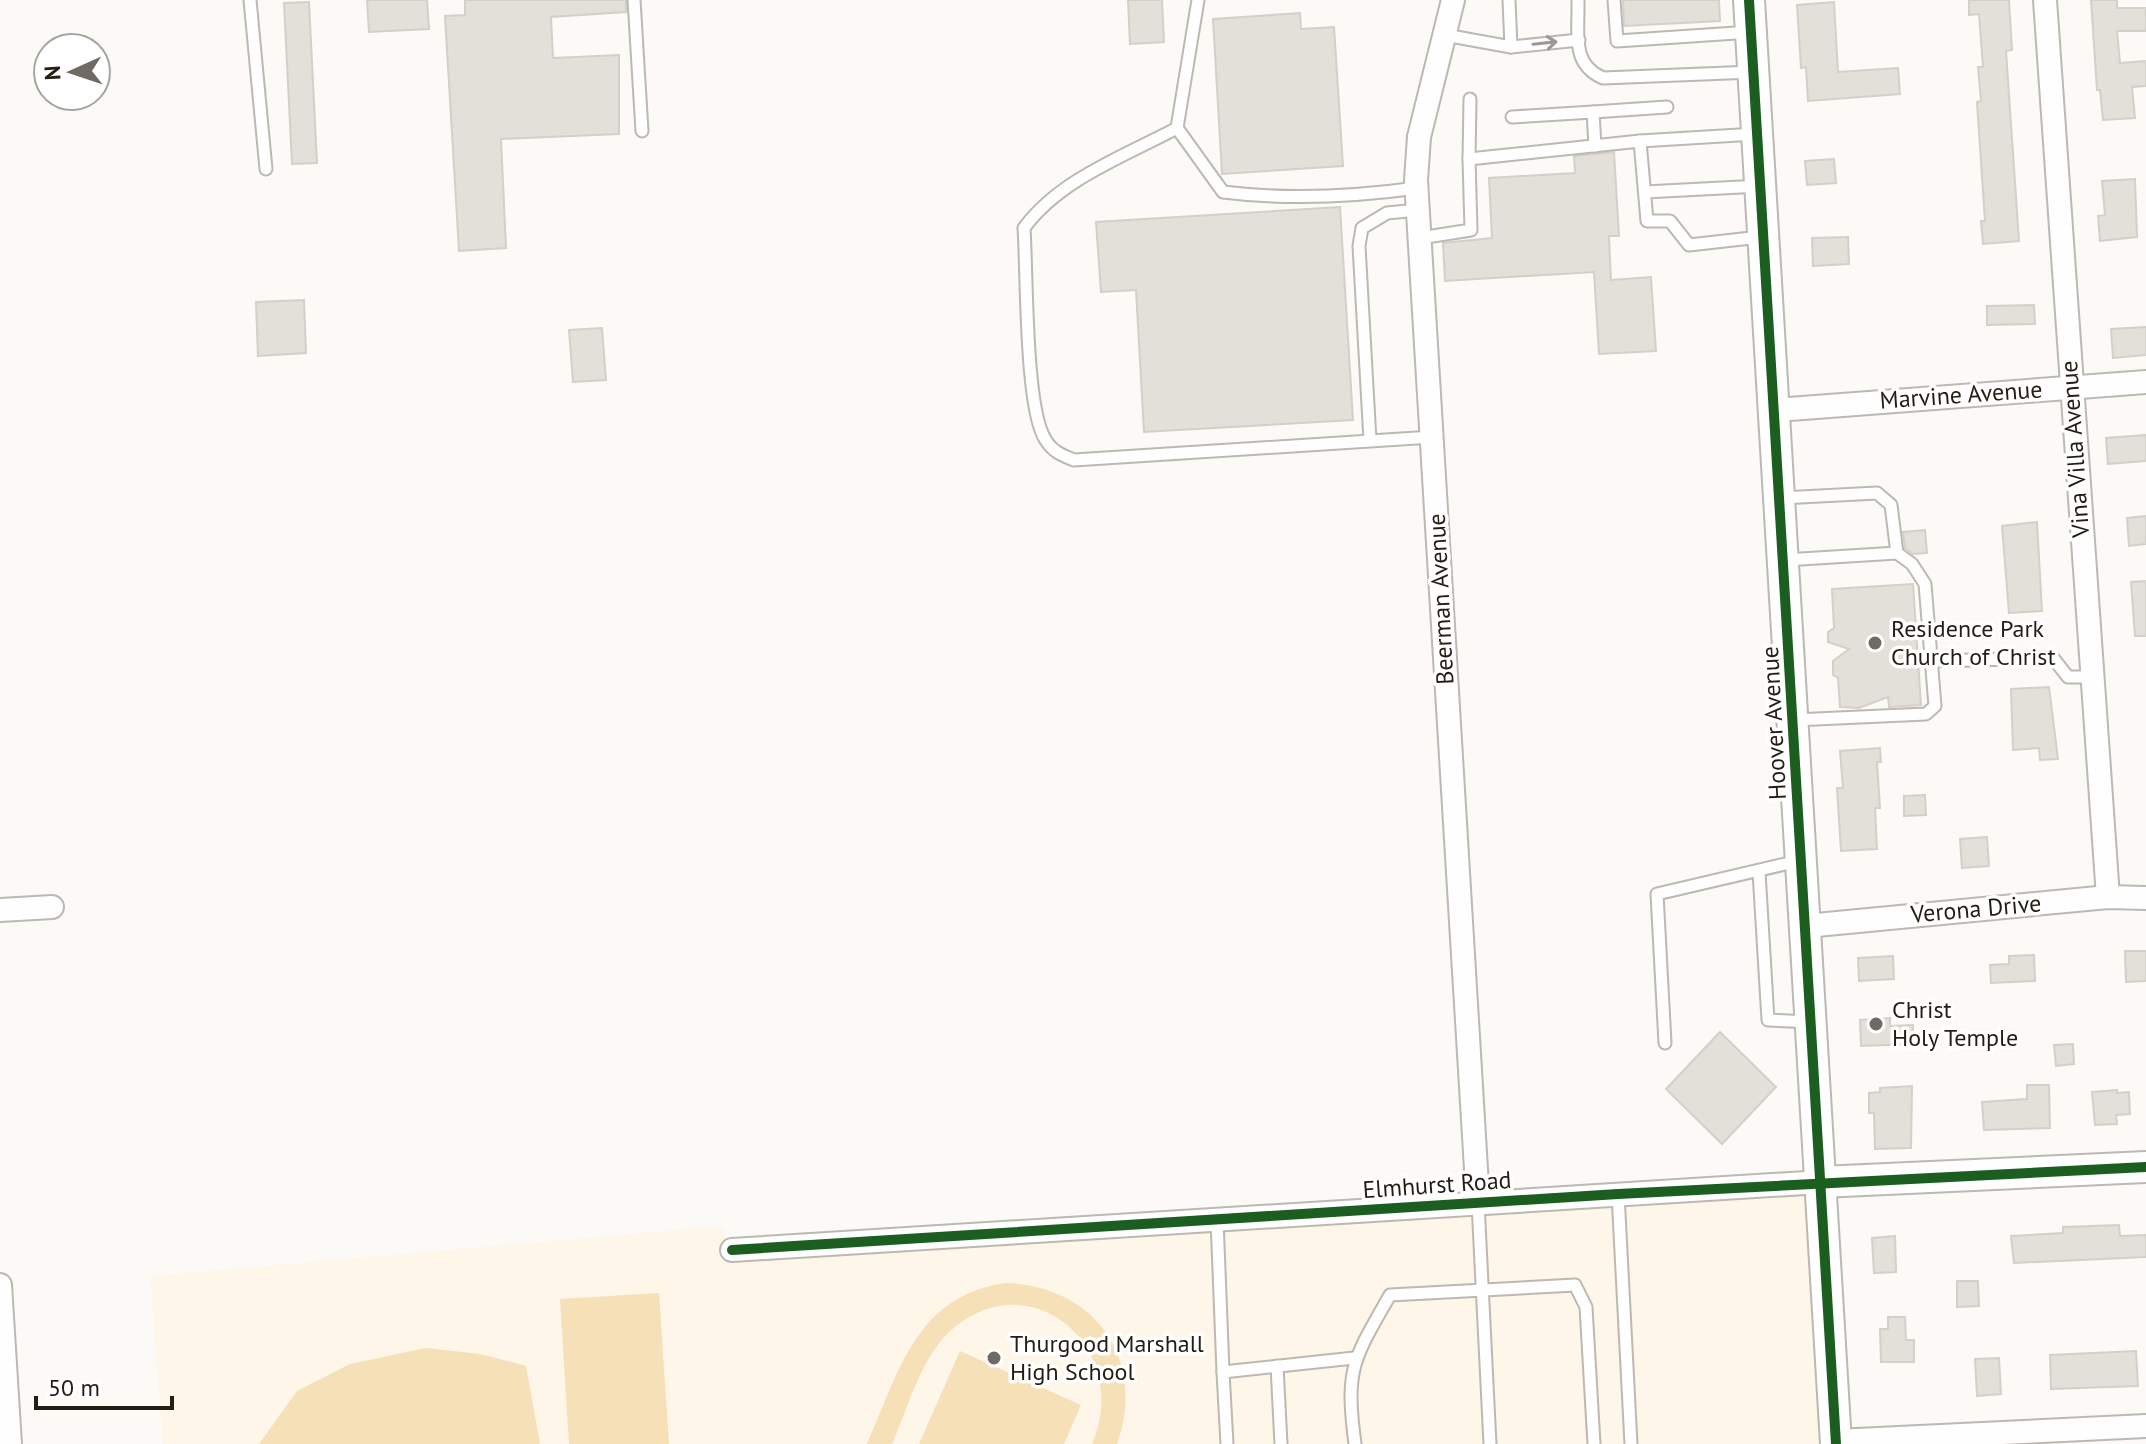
<svg xmlns="http://www.w3.org/2000/svg" width="2146" height="1444" font-family="'PT Sans',sans-serif">
  <style>
    .built { fill: #fef6e9 }
    .green { fill: #f5e0b8 }
    .building { fill: #e3dfd9; stroke: #d3cfc9; stroke-width: 2 }
    .lines { fill: none; stroke-linecap: round; stroke-linejoin: round }
    .lane-casing { stroke: #bcb8b2; stroke-width: 15 }
    .street-casing { stroke: #bcb8b2; stroke-width: 26 }
    .secondary-casing { stroke: #bcb8b2; stroke-width: 34 }
    .lane { stroke: #fffefe; stroke-width: 11 }
    .street { stroke: #fffefe; stroke-width: 22 }
    .secondary { stroke: #fffefe; stroke-width: 30 }
    .cycleway-casing { stroke: #fff; stroke-width: 15 }
    .cycleway { stroke: #1b5e20; stroke-width: 10 }
    .oneway { stroke: #9c9994 }
    .poi-dot { fill: #6f6a63; stroke: #fff; stroke-width: 3 }
    .labels { text-anchor: middle; stroke-width: 7; stroke-linejoin: round; paint-order: stroke }
    .street-label { font-size: 24px; fill: #231d13; stroke: #fff }
    .poi-label { font-size: 24px; fill: #231d13; stroke: #fff; text-anchor: start }
  </style>
  <rect width="100%" height="100%" fill="#fcfaf7"/>
  <!-- built -->
  <path class="built" d="M1821,1182L1836,1444H163L150,1276L723,1226L732,1250Z"/>
  <!-- green -->
  <g class="green">
    <path d="M1006,1283C1096,1286 1147,1360 1117,1444H1092C1132,1352 1037,1263 956,1326C922,1352 909,1406 892,1444H867C899,1372 916,1295 1006,1283Z"/>
    <path d="M659,1293L669,1444H569L560,1299Z"/>
    <path d="M426,1348L480,1354L526,1366L540,1444H259L297,1391L350,1364Z"/>
    <path d="M960,1351L1081,1405L1064,1444H919Z"/>
  </g>
  <!-- building -->
  <g class="building">
    <path d="M367,0H427L429,29L369,32Z"/>
    <path d="M465,0H626V12L551,17L553,58L619,55V134L501,139L506,248L459,251L445,16L465,15Z"/>
    <path d="M1128,0H1162L1164,42L1130,44Z"/>
    <path d="M1623,0H1719L1720,21L1624,26Z"/>
    <path d="M1969,0H2009L2012,50L2006,51L2019,241L1983,244L1981,221H1985L1977,102L1981,101L1978,67H1983L1979,14L1969,15Z"/>
    <path d="M2091,0H2117V8H2146V31H2117L2120,63L2146,61V86L2132,87L2135,118L2103,120L2100,90H2097Z"/>
    <path d="M309,2L317,163L292,164L284,3Z"/>
    <path d="M1834,2L1838,72L1898,68L1900,94L1808,101L1806,67L1801,68L1797,5Z"/>
    <path d="M1300,13L1301,29L1334,27L1343,166L1222,174L1213,19Z"/>
    <path d="M1614,152L1619,236H1609L1611,280L1651,277L1656,351L1599,354L1594,272L1445,281L1443,243L1492,238L1489,178L1575,173L1574,156Z"/>
    <path d="M1834,159L1836,183L1807,185L1805,161Z"/>
    <path d="M2135,179L2137,237L2100,241L2098,216L2105,215L2102,181Z"/>
    <path d="M1340,207L1353,420L1144,432L1136,290L1101,292L1096,222Z"/>
    <path d="M1848,237L1849,264L1813,266L1812,238Z"/>
    <path d="M304,300L306,353L258,356L256,302Z"/>
    <path d="M2034,305L2035,324L1987,325V306Z"/>
    <path d="M2146,327V355L2113,358L2111,329Z"/>
    <path d="M602,328L606,380L573,382L569,330Z"/>
    <path d="M2146,435V461L2108,464L2106,438Z"/>
    <path d="M2146,516V544L2129,546L2127,518Z"/>
    <path d="M2037,522L2042,611L2009,613L2002,526Z"/>
    <path d="M1925,530L1927,553L1913,554L1905,548L1903,532Z"/>
    <path d="M2146,581V636H2135L2131,582Z"/>
    <path d="M1913,584L1921,705L1889,707L1888,697L1859,708L1840,707L1838,678L1833,675V661L1849,649L1828,642V632L1834,628L1832,589Z"/>
    <path d="M2049,687L2058,759L2040,760L2039,748L2013,750L2011,689Z"/>
    <path d="M1880,748L1881,762H1877L1880,808H1875L1877,849L1841,851L1837,788H1843L1840,751Z"/>
    <path d="M1925,795L1926,815L1904,816V796Z"/>
    <path d="M1987,837L1989,866L1962,868L1960,839Z"/>
    <path d="M2125,951H2146V981L2126,982Z"/>
    <path d="M2034,955L2035,981L1991,983L1990,965L2009,964V956Z"/>
    <path d="M1893,956L1894,979L1859,981L1858,958Z"/>
    <path d="M1890,1018V1026L1913,1025V1044L1861,1046L1860,1020Z"/>
    <path d="M1720,1032L1776,1087L1722,1144L1666,1089Z"/>
    <path d="M2073,1044L2074,1064L2056,1066L2054,1045Z"/>
    <path d="M2027,1085H2049L2050,1128L1984,1130L1982,1102L2027,1099Z"/>
    <path d="M1912,1086L1911,1148L1875,1149L1874,1113H1869V1093L1880,1092V1088Z"/>
    <path d="M2117,1090V1093L2129,1092L2130,1114L2116,1115L2117,1124L2095,1125L2092,1092Z"/>
    <path d="M2119,1225L2120,1236L2146,1235V1257L2014,1263L2011,1236L2063,1233V1227Z"/>
    <path d="M1895,1236L1896,1272L1874,1273L1872,1238Z"/>
    <path d="M1957,1281H1978L1979,1306L1957,1307Z"/>
    <path d="M1888,1317H1905L1906,1340H1914V1362H1881L1880,1329H1888Z"/>
    <path d="M2136,1351L2138,1386L2051,1389L2050,1355Z"/>
    <path d="M1999,1358L2001,1394L1977,1396L1975,1359Z"/>
  </g>
  <g class="lines">
    <!-- lane casing -->
    <g class="lane-casing">
      <g id="lane">
        <path d="M250,0L266,169"/>
        <path d="M634,0L642,131"/>
        <path d="M1198,0L1177,128C1125,156 1060,179 1024,228C1027,272 1025,407 1045,439C1052,451 1061,455 1074,460L1432,437"/>
        <path d="M1509,0L1511,47"/>
        <path d="M1578,0C1579,32 1570,64 1603,78L1753,72"/>
        <path d="M1614,0L1617,41L1751,32"/>
        <path d="M1445,35L1511,47L1579,40"/>
        <path d="M1593,112L1667,107"/>
        <path d="M1512,117L1593,112L1595,146"/>
        <path d="M1177,128L1223,192C1288,200 1352,197 1417,188"/>
        <path d="M1640,141L1755,134"/>
        <path d="M1469,159L1470,99"/>
        <path d="M1645,192L1760,186"/>
        <path d="M1420,238L1471,230L1469,159L1640,141L1647,221H1670L1689,245L1760,237"/>
        <path d="M1370,440L1359,246L1362,228L1387,213L1418,210"/>
        <path d="M1781,498L1877,493L1891,505L1897,553"/>
        <path d="M1785,560L1897,553L1912,564L1925,584L1935,706L1926,714L1794,720"/>
        <path d="M1931,661L2053,658L2068,677H2091"/>
        <path d="M1759,872L1768,1020L1810,1022"/>
        <path d="M1665,1043L1657,894L1798,861"/>
        <path d="M1618,1194L1631,1444"/>
        <path d="M1478,1203L1490,1444"/>
        <path d="M1217,1219L1223,1372"/>
        <path d="M1277,1366L1281,1444"/>
        <path d="M1227,1444L1223,1372L1354,1358"/>
        <path d="M1355,1444C1345,1368 1353,1360 1390,1295L1575,1285L1586,1307L1594,1444"/>
      </g>
    </g>
    <!-- street casing -->
    <g class="street-casing">
      <g id="street">
        <path d="M1453,0L1419,137L1416,180L1478,1202"/>
        <path d="M2045,0L2108,897"/>
        <path d="M1776,410L2146,382"/>
        <path d="M0,910L52,907"/>
        <path d="M1806,926L2108,897L2146,898"/>
        <path d="M732,1250L1821,1182"/>
        <path d="M0,1285L10,1444"/>
        <path d="M1836,1441L2146,1426"/>
      </g>
    </g>
    <!-- secondary casing -->
    <g class="secondary-casing">
      <g id="secondary">
        <path d="M1749,0L1836,1444"/>
        <path d="M1821,1182L2146,1167"/>
      </g>
    </g>
    <!-- lane -->
    <use href="#lane" class="lane"/>
    <!-- street -->
    <use href="#street" class="street"/>
    <!-- secondary -->
    <use href="#secondary" class="secondary"/>
    <!-- cycleway casing -->
    <g class="cycleway-casing">
      <g id="cycleway">
        <path d="M1749,0L1836,1444"/>
        <path d="M732,1250L1618,1194L2146,1167"/>
      </g>
    </g>
    <!-- cycleway -->
    <use href="#cycleway" class="cycleway"/>
  </g>
  <!-- one-way arrows -->
  <defs><path id="oneway-shaft" d="M-6 0H5M1.5-3L5.5 0L1.5 3" fill="none" stroke-width="1.6" stroke-linecap="round" stroke-linejoin="round" transform="scale(2)"/></defs>
  <use class="oneway" href="#oneway-shaft" transform="translate(1545 43) rotate(-6)"/>
  <!-- markers -->
  <g class="poi-dot">
    <circle cx="1875" cy="643" r="8"/>
    <circle cx="1876" cy="1024" r="8"/>
    <circle cx="994" cy="1358" r="8"/>
  </g>
  <g class="labels">
    <!-- street labels -->
    <g class="street-label">
      <text transform="translate(1961 395) rotate(-4)" y="8">Marvine Avenue</text>
      <text transform="translate(2075 449) rotate(-94)" y="8">Vina Villa Avenue</text>
      <text transform="translate(1441 599) rotate(-93)" y="8">Beerman Avenue</text>
      <text transform="translate(1774 723) rotate(-93)" y="8">Hoover Avenue</text>
      <text transform="translate(1976 909) rotate(-5)" y="8">Verona Drive</text>
      <text transform="translate(1437 1185) rotate(-4)" y="8">Elmhurst Road</text>
    </g>
    <!-- poi labels -->
    <g class="poi-label">
      <text x="1891" y="637">Residence Park<tspan x="1891" dy="28">Church of Christ</tspan></text>
      <text x="1892" y="1018">Christ<tspan x="1892" dy="28">Holy Temple</tspan></text>
      <text x="1010" y="1352">Thurgood Marshall<tspan x="1010" dy="28">High School</tspan></text>
    </g>
  </g>
  <!-- north arrow -->
  <g transform="translate(72 72) rotate(267)"><circle r="38" fill="#ffffff" stroke="#a7a5a1" stroke-width="2"/>
  <path d="M0-6L14 30L0 20L-14 30Z" fill="#6f6a63"/>
  <text y="-12" font-size="22" font-weight="bold" text-anchor="middle" fill="#231d13">N</text>
  </g>
  <!-- scale -->
  <path d="M36 1396v12h136v-12" fill="none" stroke="#231d13" stroke-width="4"/>
  <text x="48" y="1396" font-size="24" fill="#231d13" stroke="#ffffff" stroke-width="6" paint-order="stroke">50 m</text>
</svg>
